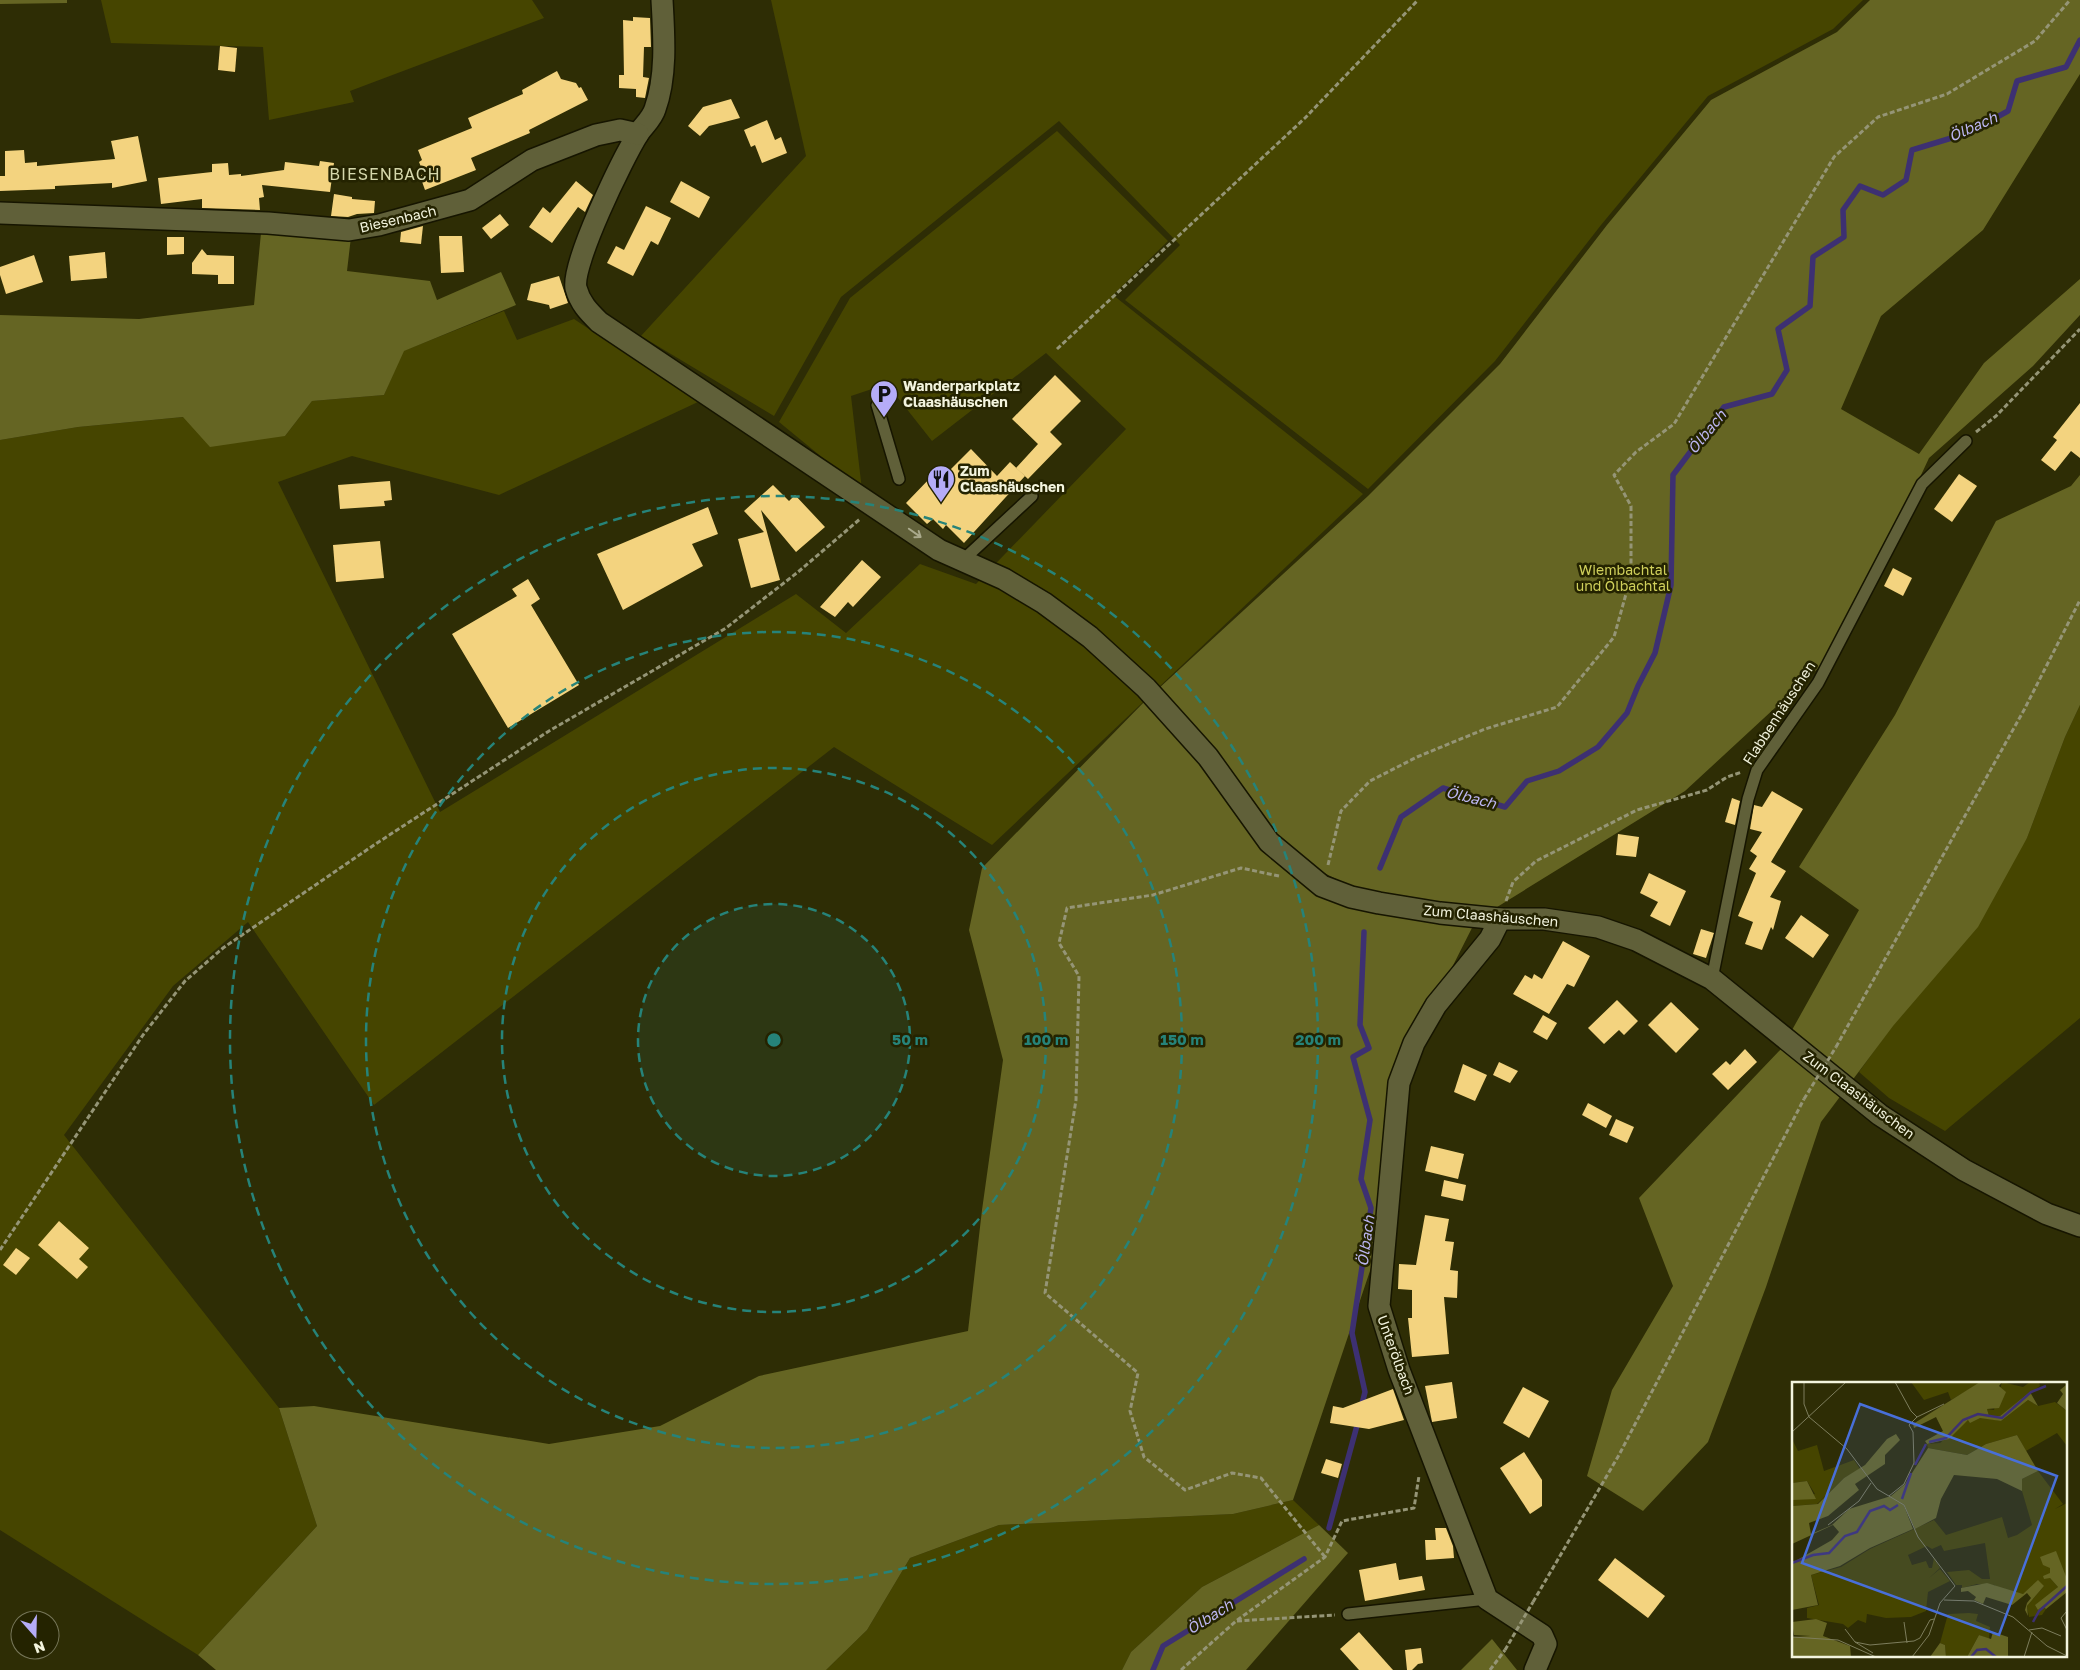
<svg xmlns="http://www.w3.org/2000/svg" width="2080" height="1670" font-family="'Golos Text',sans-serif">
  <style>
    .green { fill: #464500 }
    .forest { fill: #656523 }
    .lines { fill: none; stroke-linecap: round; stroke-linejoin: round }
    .stream { stroke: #3d3072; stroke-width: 5.5 }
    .building { fill: #f3d37f }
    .service-casing { stroke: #161500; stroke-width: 14 }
    .minor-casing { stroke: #161500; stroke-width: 24 }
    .path { stroke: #959576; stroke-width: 3; stroke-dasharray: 5 2.5; stroke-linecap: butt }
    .service { stroke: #606039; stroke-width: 11 }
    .minor { stroke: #606039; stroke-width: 21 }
    .path-bridge { stroke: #959576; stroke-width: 3; stroke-dasharray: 5 2.5; stroke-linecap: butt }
    .oneway { stroke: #aaaa8c }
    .ring { fill: none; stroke: #268379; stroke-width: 2.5; stroke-dasharray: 9 6 }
    .labels { text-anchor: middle; stroke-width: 5; stroke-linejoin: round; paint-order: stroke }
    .street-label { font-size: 14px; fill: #f3f4de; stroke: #242300 }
    .poi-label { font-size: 14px; font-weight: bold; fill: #f3f4de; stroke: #242300; text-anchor: start }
    .park-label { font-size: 14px; fill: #d0d05b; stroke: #242300 }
    .water-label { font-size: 15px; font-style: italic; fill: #bcb6f1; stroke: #242300 }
    .quarter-label { font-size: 16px; letter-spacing: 1px; fill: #d5d7ab; stroke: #242300 }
    .inset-river { fill: none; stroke: #3d3072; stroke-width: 2.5 }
    .inset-road { fill: none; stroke: #7d7d5c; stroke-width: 1 }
    .view { fill: #486fd9; fill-opacity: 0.15; stroke: #486fd9; stroke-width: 2.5 }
    .inset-edge { fill: none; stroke: #f3f4de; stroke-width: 2.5 }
    .centre { fill: #268379; stroke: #242300; stroke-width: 2.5 }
    .ring-label { font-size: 15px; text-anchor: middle; font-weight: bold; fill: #268379; stroke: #242300; stroke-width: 5; stroke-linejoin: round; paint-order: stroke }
  </style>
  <rect width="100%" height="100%" fill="#2e2d05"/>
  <!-- green -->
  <g class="green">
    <path d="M101,0H532L544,18L350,91L354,102L269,120L263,47L111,43Z"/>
    <path d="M771,0H1863L1833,29L1708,96L1601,225L1495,361L1368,489L1125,300L1180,245L1059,121L841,297L774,416L641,336L806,156Z"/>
    <path d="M1057,131L1168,241L1113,295L1363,494L992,845L834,747L374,1105L248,922L173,986L64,1135L279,1408L317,1526L198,1655L0,1530V440L78,427L184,417L285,436L312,401L384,395L403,351L504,311L517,340L574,319L698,402L499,495L352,456L278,482L440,812L796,594L846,633L920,564L976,584L1126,429L1046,353L932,441L887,384L851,396L862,490L779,422L850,298Z"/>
    <path d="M2080,705V1018L1945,1131L1889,1098L1859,1072L2027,838L2065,737Z"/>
    <path d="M1293,1500L1319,1525L1202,1587L1131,1652L1122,1670H826L867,1630L910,1558L999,1525L1233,1514Z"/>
  </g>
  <!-- forest -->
  <g class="forest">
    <path d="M0,0H67V3L0,4Z"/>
    <path d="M1870,0H2080V74L1983,230L1881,316L1841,409L1919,454L1984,363L2080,279V315L2033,366L1929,458L1894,533L1827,660L1685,791L1476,920L1393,1084L1377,1250L1293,1500L1233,1514L999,1525L910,1558L867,1630L826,1670H216L198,1655L317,1526L279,1408L314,1406L549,1444L660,1426L759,1376L968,1331L982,1210L1003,1060L969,930L982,868L1146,700L1204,768L1261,848L1354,888L1316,869L1272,834L1157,690L1368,496L1500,364L1607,225L1711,100L1837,32Z"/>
    <path d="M261,233L351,237L347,271L430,281L437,300L501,272L516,305L404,351L384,395L312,401L285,436L210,447L183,417L78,427L0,440V315L139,319L254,305Z"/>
    <path d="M2080,475V705L2065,737L2027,838L1978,927L1893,1026L1821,1122L1766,1287L1708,1442L1643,1511L1587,1476L1612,1390L1673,1286L1639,1198L1782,1048L1859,910L1799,867L1895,715L1996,521L2071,486Z"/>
    <path d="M1319,1525L1348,1553L1246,1670H1122L1131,1652L1202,1587Z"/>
    <path d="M1492,1639L1517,1670H1461Z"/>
  </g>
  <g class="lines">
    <!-- stream -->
    <g class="stream">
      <path d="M1380,868L1401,817L1443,788L1505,807L1527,781L1559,771L1598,747L1627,713L1638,686L1655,653L1671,585L1673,475L1724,407L1772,394L1787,370L1778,329L1810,306L1813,257L1844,237L1843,210L1860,186L1883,195L1906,180L1912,150L1968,133L2008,111L2017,81L2066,67L2080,40"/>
      <path d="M1361,1408L1365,1392L1352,1333L1371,1208L1361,1179L1370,1120L1353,1057L1369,1048L1360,1025L1364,932"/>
      <path d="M1329,1528L1358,1422"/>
      <path d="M1153,1670L1163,1646L1304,1559"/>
    </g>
  </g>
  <!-- building -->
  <g class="building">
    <path d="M633,17L650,18L651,47H644L643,77L649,78L645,98L636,97V89L619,88V75H624L623,20L633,21Z"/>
    <path d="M220,46L237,48L235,72L218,70Z"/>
    <path d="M557,71L561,79L576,83L579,88L581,87L588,100L529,130L530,133L471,158L476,170L425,190L420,176L424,174L419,162L422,160L418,150L472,128L468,118L523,94L522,90Z"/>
    <path d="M731,99L740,118L709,126L700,136L688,126L703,107Z"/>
    <path d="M767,120L775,140L781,137L787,153L762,163L755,145L751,147L744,130Z"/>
    <path d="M138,136L147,181L112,188V183L55,186V189L0,191V176H5V151L24,150L25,163L37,162V166L115,159L111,141Z"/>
    <path d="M320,161L334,163L330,192L262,185L264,197L259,198L260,210L202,208V199L161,204L158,178L212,172V164L228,163L229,175L241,174V176L284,170L285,162L319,166Z"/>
    <path d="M576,181L593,195L585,212L578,207L552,243L529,227L543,207L550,213Z"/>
    <path d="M681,181L710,197L699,218L670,202Z"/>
    <path d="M334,194L352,197V199L375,201L374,213L357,214L348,217L331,216Z"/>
    <path d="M646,206L671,218L658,245L651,241L633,276L607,263L616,246L624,250Z"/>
    <path d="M500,214L509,225L491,239L482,228Z"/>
    <path d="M423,226L421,244L400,242L401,232Z"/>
    <path d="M439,236H462L464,272L441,273Z"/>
    <path d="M167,237H184V254L167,255Z"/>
    <path d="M202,249L207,255L234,256V284H218V275L192,274V263Z"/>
    <path d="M105,252L107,278L71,281L69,256Z"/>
    <path d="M34,255L43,282L6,294L0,275V267Z"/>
    <path d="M559,276L568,303L550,309L549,305L527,300L531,284Z"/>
    <path d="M1055,375L1081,401L1050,432L1062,444L1028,479L1016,468L1038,444L1012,419Z"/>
    <path d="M2080,403V458L2071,451L2055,471L2041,460L2057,440L2053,437Z"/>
    <path d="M971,449L997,476L1010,462L1025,476L964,543L946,525L943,529L933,519L927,524L906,503L932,476L938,482Z"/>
    <path d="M1959,474L1977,486L1952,522L1934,509Z"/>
    <path d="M390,481L392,500L384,501L385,506L340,509L338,485Z"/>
    <path d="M773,485L789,501L795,495L825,527L796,552L761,510L780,580L751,588L738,539L764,532L744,511Z"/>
    <path d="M708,507L718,534L692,544L703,566L623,610L597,554Z"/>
    <path d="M380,541L384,578L336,582L333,545Z"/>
    <path d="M862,560L881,577L853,607L848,602L835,617L820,607Z"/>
    <path d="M1893,568L1912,578L1903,596L1884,586Z"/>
    <path d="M528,579L540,599L531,605L579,685L508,728L452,634L517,596L512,589Z"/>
    <path d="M1772,791L1803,809L1771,862L1786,871L1770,897L1781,901L1773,930L1771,927L1762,950L1745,944L1753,922L1738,916L1756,873L1749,869L1757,856L1750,851L1762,832L1750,829L1754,805L1762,807Z"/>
    <path d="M1732,798L1740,801L1735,825L1725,822Z"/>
    <path d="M1618,834L1639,837L1636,857L1616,855Z"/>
    <path d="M1649,873L1686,891L1670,926L1650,916L1658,902L1640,893Z"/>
    <path d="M1801,915L1829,935L1813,958L1785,938Z"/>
    <path d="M1701,929L1714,933L1706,958L1693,954Z"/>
    <path d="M1563,941L1590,956L1574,987L1567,984L1549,1014L1513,994L1525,975L1532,979L1534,974L1542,979Z"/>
    <path d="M1617,1000L1638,1021L1624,1035L1619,1030L1604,1044L1588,1028Z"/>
    <path d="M1671,1002L1699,1029L1676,1053L1648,1025Z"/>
    <path d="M1543,1015L1557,1023L1547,1040L1533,1032Z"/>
    <path d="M1745,1049L1757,1062L1728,1090L1712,1074L1726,1061L1730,1065Z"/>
    <path d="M1499,1062L1518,1071L1510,1083L1493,1075Z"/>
    <path d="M1463,1064L1487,1075L1475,1101L1454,1092Z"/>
    <path d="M1588,1103L1612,1116L1606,1128L1582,1115Z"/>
    <path d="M1616,1119L1634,1127L1627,1143L1609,1135Z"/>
    <path d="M1431,1146L1464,1154L1458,1179L1425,1171Z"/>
    <path d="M1444,1180L1466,1185L1463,1201L1441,1196Z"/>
    <path d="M1425,1215L1449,1219L1445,1241L1454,1242L1450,1270L1458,1271L1457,1298L1444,1297L1449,1354L1412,1357L1408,1318H1412V1290L1398,1289L1399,1264L1416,1265Z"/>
    <path d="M59,1221L89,1248L79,1259L88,1267L77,1279L38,1245Z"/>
    <path d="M16,1248L30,1258L16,1275L3,1265Z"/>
    <path d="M1452,1382L1457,1418L1432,1422L1425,1386Z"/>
    <path d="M1523,1387L1549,1401L1529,1438L1503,1423Z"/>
    <path d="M1393,1389L1404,1420L1369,1429L1330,1423L1333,1406L1343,1408Z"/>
    <path d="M1524,1452L1542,1480V1506L1530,1514L1500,1468Z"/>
    <path d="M1326,1459L1342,1464L1338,1478L1321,1473Z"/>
    <path d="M1435,1528H1446L1453,1546L1454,1558L1426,1560L1425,1540H1436Z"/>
    <path d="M1615,1558L1665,1596L1648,1618L1598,1580Z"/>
    <path d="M1396,1563L1399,1580L1422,1576L1425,1590L1365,1601L1359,1570Z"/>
    <path d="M1359,1632L1393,1670H1359L1340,1649Z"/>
    <path d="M1421,1648L1423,1663L1418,1664L1412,1670H1407L1405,1650Z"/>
  </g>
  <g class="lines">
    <!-- service casing -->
    <g class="service-casing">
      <g id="service">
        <path d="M877,405L899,479"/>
        <path d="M962,561L1032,496"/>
        <path d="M1712,979L1748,799L1757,770L1818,683L1922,484L1966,441"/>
        <path d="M1348,1614L1487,1599"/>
      </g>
    </g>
    <!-- minor casing -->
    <g class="minor-casing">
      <g id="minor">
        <path d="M662,0C664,35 667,76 655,109C652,119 643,126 638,134C623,158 571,264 576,288C580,303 588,311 599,322L939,550L1004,579L1044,603L1090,637L1146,688L1208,757L1269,842L1322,886L1351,897L1379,903L1440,913L1500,919H1544L1598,927L1636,940L1712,979L1880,1115L1964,1170L2047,1214L2080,1226"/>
        <path d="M0,213L268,223L349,230L379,225L470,200L532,160L596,135L620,130L638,134"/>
        <path d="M1500,919L1490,939L1436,1005L1414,1043L1399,1083L1379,1306L1399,1370L1487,1599L1542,1635L1546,1644L1535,1670"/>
      </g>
    </g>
    <!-- path -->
    <g class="path">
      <path d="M1057,349L1305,118L1418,0"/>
      <path d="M1976,432L1996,416L2080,329"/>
      <path d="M1328,865L1341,811L1370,781L1417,757L1485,729L1557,707L1614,637L1631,576V506L1614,475L1636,452L1674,424L1834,157L1878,117L1947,94L2035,41L2070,0"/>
      <path d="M1279,876L1241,868L1153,895L1067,908L1059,943L1079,976L1076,1100L1045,1293L1138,1373L1130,1411L1144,1457L1185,1490L1232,1473L1261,1478L1325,1557"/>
      <path d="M1506,901L1513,882L1536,861L1637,810L1707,790L1727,777L1742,772"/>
      <path d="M1836,1047L2024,710L2080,600"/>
      <path d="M0,1250L143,1035L185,981L223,948L374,845L549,731L726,628L798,572L860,519"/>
      <path d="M1533,1602L1619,1455L1804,1099"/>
      <path d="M1237,1621L1335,1615"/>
      <path d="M1181,1670L1236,1621L1325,1557L1342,1521L1414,1508L1419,1476"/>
      <path d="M1490,1670L1505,1650"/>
    </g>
    <!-- service -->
    <use href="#service" class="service"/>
    <!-- minor -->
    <use href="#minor" class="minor"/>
    <!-- path-bridge -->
    <g class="path-bridge">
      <path d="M1804,1099L1836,1047"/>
      <path d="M1505,1650L1533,1602"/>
    </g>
  </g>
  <!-- one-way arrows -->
  <defs><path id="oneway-shaft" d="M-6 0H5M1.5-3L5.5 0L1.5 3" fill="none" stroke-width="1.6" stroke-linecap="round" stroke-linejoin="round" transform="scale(1.25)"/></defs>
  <use class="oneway" href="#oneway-shaft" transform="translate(915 533) rotate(35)"/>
  <!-- distance rings -->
  <circle cx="774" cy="1040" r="136" fill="#268379" fill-opacity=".12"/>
  <g class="ring">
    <circle cx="774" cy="1040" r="136"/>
    <circle cx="774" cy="1040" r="272"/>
    <circle cx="774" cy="1040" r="408"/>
    <circle cx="774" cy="1040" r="544"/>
  </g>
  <!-- icons -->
  <defs>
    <g id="parking-pin" transform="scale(1.4375)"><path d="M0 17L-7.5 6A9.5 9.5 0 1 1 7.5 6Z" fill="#b5acf8" stroke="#242300"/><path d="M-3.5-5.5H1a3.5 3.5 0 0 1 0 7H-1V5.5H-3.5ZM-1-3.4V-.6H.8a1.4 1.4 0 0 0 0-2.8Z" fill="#111"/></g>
    <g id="restaurant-pin" transform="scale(1.4375)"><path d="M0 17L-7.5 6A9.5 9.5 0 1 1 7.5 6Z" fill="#b5acf8" stroke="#242300"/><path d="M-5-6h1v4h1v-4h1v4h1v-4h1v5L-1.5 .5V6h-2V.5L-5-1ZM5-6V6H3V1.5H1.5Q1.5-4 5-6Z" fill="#111"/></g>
  </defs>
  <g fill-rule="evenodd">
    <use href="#parking-pin" x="884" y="394"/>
    <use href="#restaurant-pin" x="941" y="479"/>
  </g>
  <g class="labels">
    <!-- street labels -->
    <g class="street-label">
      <text transform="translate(398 219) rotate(-13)" y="5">Biesenbach</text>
      <text transform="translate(1779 713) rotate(-57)" y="5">Flabbenhäuschen</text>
      <text transform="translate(1491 916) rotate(5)" y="5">Zum Claashäuschen</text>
      <text transform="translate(1859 1095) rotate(37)" y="5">Zum Claashäuschen</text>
      <text transform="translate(1396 1355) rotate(70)" y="5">Unterölbach</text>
    </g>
    <!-- poi labels -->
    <g class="poi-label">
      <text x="903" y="391">Wanderparkplatz<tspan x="903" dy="16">Claashäuschen</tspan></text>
      <text x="960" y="476">Zum<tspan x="960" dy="16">Claashäuschen</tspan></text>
    </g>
    <!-- park labels -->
    <g class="park-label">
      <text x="1623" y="575">Wiembachtal<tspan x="1623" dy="16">und Ölbachtal</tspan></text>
    </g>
    <!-- water labels -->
    <g class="water-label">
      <text transform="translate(1973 127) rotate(-24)" y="5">Ölbach</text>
      <text transform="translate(1707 432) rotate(-51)" y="5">Ölbach</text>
      <text transform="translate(1471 798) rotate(14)" y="5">Ölbach</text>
      <text transform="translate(1366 1241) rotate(-82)" y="5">Ölbach</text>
      <text transform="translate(1210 1617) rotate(-32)" y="5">Ölbach</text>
    </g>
    <!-- quarter labels -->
    <g class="quarter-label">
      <text x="385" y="180">BIESENBACH</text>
    </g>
  </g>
  <!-- overview -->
  <g transform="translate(1792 1382)">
    <rect width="275" height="275" fill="#2e2d05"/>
    <path d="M119,0H187L188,1L159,18L156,10L132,18ZM210,0L231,5L238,0H247L248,4L208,34H197L195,27L202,28ZM236,18L246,24L263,20L275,29V64L265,51L234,69L225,53L194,62L175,73L136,66L135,62L148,61L176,38L188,35L209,39ZM0,57L6,69L25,63L32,89L62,78L68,87L52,96L25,122L0,124V118L23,112L15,99L0,101ZM246,89L271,122L263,127L275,121V197L258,186V196L266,205L251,223L254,227L250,233L237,235L235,224L252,204L231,212L204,207L203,203L185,202L170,206V203H164L155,190L177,188L190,197H198L193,161L152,169L149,163L140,167L135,164L116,173L120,183L134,179L137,186H140L142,176L148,186L137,196L148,187L158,199L136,210L134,229L119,235L94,236L75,232L74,241L66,238L56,246L51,242L15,236V226L27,223L19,193L49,185L78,167L142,138L154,153L210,135L216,156L225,153L240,143L230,109V97ZM177,231L186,232L184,239L198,245L197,257L187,253L175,275H154L153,263L148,261L156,232Z" fill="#464500"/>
    <path d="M188,0H210L207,4L214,10L207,26L195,27L197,34H208L238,10L246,24L236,18L209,39L188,36L178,41L176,38L157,57L135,62L133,59L151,49L144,35L122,46L121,42ZM272,0H275V29L265,21L271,12L268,8L274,3ZM104,52L108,58L93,73V82L63,102L67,108L36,134L17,141L19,152L40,143L57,127L99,114L113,102L136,66L175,73L194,62L225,53L246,89L230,97V109L205,97L162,93L149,117L144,136L123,147L111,121L121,147L78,166L48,184L19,193L26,223L0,228V181L40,158L47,150L41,143L0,162V124L26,122L52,96L73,83L95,57ZM15,99L24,117L0,118V101ZM264,169L275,197V210L254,227L251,224L246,228L243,223L266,205L258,196L252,197L251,194L258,191V186L251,183L248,175ZM246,198L252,204L235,224L236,234L233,228L235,221L239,216L235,211L220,223L194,215L191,222L182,218L184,215L176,209L169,210V206L195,201L231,212ZM24,237L35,241L31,254L58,264L59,275H0V255L19,254L2,253L0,240ZM201,250L216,255V275H175L187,253L199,257ZM148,261L153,263L154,275H138Z" fill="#656523"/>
    <path class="inset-river" d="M137,60L154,56L171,38L186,32L210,36L239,10L254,4M123,83L134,62M110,117L119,91M0,181L21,173L37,171L53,154L65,150L78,129L92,124L98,128L106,123M241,240L247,229L275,204M179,275L185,268L194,267L204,275"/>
    <path class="inset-road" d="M12,0V22L17,35L55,67L85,107L112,123L126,155L163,204L148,221L137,253L120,275M103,0L119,29L125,35L117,43L121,50M125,35L152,22M0,50L54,0M97,114L112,102L122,81L121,50M36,143L67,119L79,101M152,218L182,219L221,235L255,264L275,274M275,229L269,236L275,248M112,240L115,261M53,247L63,260L81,271M237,248L250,246L269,254M0,255L46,258L84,275M63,260L78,263L122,259L128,256L138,238L142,237M232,275L240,250"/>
    <path class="view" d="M68,22L265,94L207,253L10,181Z"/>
    <rect width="275" height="275" class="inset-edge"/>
  </g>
  <circle cx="774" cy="1040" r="8" class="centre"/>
  <g class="ring-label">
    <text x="910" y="1045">50 m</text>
    <text x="1046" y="1045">100 m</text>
    <text x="1182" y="1045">150 m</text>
    <text x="1318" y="1045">200 m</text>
  </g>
  <!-- north arrow -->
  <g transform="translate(35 1635) rotate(160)"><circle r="24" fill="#242300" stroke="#777759"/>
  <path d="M0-4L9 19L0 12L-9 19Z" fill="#b5acf8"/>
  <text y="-8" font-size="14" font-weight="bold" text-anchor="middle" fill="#f3f4de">N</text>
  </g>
</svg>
